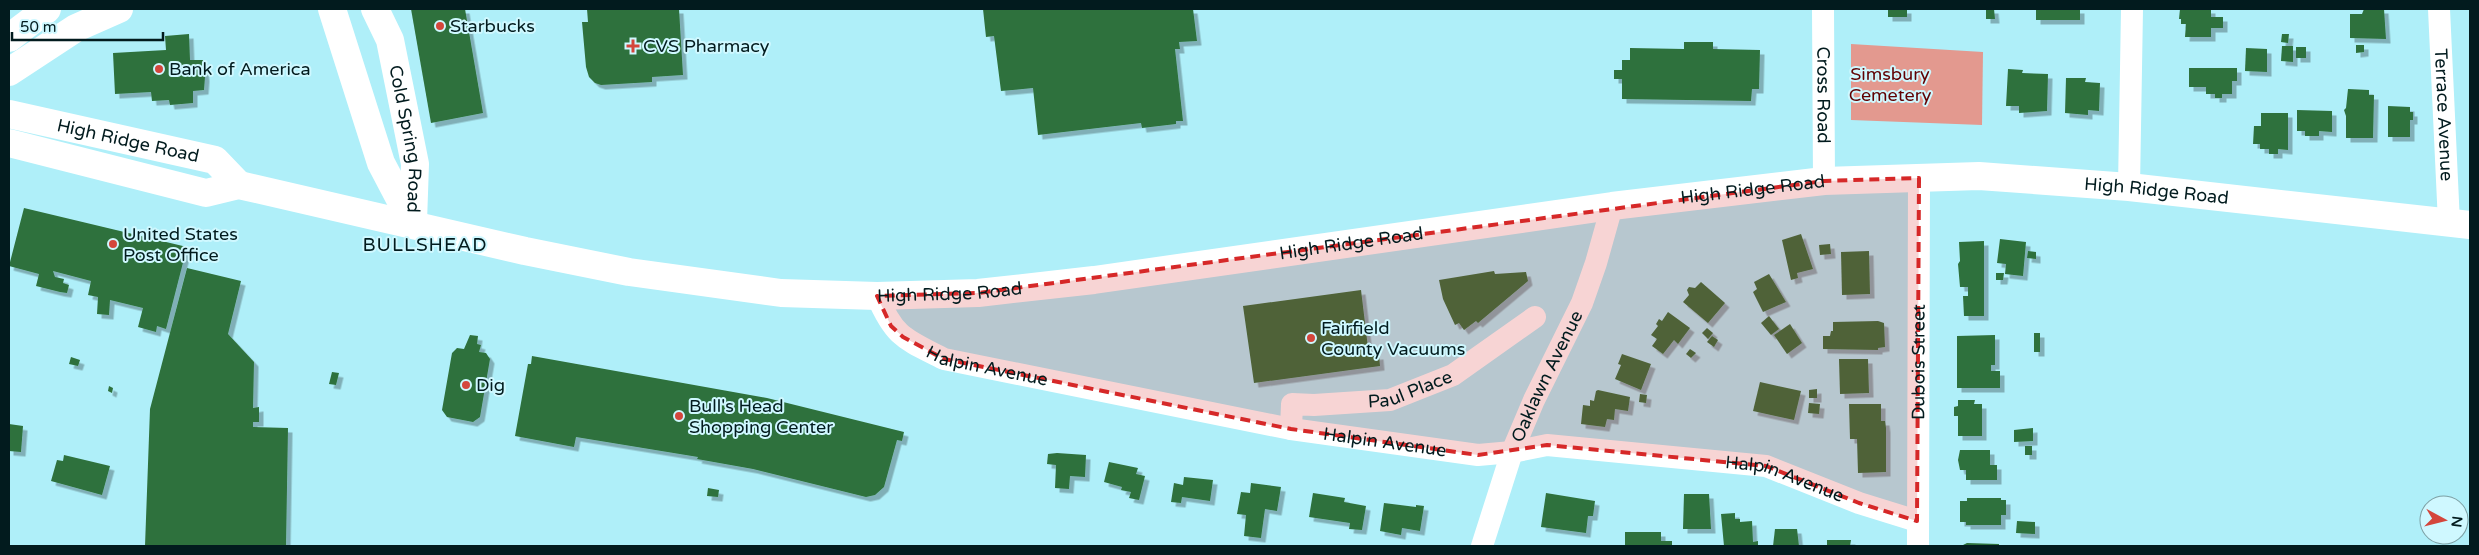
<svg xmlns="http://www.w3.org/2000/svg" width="2479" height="555" font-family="'Varela Round',sans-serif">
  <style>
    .green { fill: #e3998f }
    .building { fill: #2e713c; filter: url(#shadow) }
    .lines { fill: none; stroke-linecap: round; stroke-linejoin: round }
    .minor { stroke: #fff; stroke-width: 22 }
    .major { stroke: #fff; stroke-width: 28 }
    .marked { fill: #d62828; fill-opacity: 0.2; stroke: #d62828; stroke-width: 4; stroke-dasharray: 10 6; stroke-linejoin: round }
    .poi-dot { fill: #d4463c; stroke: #cff8ff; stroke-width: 2 }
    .labels { text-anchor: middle; stroke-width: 4; stroke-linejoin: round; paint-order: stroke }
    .poi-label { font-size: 18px; fill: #021b1e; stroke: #cff8ff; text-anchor: start }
    .park-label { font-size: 18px; fill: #610002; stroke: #cff8ff }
    .street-label { font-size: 18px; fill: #021b1e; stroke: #cff8ff }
    .neighbourhood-label { font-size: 19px; letter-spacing: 1px; fill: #021b1e; stroke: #cff8ff }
  </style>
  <defs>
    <filter id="shadow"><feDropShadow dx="4.5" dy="4.5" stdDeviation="0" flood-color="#0004"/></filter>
  </defs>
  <rect width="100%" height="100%" fill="#afeff9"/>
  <!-- green -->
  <path class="green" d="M1851,44L1983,52L1982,125L1851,120Z"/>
  <!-- building -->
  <g class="building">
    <path d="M411,9H465L483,113L431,123Z"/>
    <path d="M587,9H679L683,75L652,77V82L601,85L595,83L589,77L586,67L582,22H588Z"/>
    <path d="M983,9H1193L1197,41L1179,42L1180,49H1175L1183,121H1176V124L1142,128L1141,123L1038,135L1033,88L1001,91L994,36L986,37Z"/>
    <rect x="1888" y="9" width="19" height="8"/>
    <path d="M1986,9H1994L1995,19H1986Z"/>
    <rect x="2036" y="9" width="44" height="11"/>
    <path d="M2180,9H2211V17H2223V28H2211V37H2185L2186,24H2181V19H2179Z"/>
    <path d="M2364,9H2384L2386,39L2350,38V14H2362Z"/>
    <path d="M189,34L190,60H203L205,77L204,90L193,91V103L170,105L169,100L152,101L151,92L115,94L113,53L166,50L165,36Z"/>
    <path d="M2282,34H2289L2288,43L2281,42Z"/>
    <path d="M1684,42H1713V49L1760,50L1759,89H1752L1751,101L1622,99V79H1614V70H1622V60H1630V48L1684,49Z"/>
    <path d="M2356,45H2364V52L2356,53Z"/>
    <path d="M2282,46H2293V62L2281,61Z"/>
    <rect x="2296" y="47" width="10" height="11"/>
    <path d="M2246,48L2267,49V72L2245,71Z"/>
    <path d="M2189,68H2237V81H2232V94H2222V98H2215V94H2206V87H2189Z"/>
    <path d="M2008,69L2023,70L2022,73L2048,74L2047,111L2019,113V106H2006Z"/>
    <path d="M2066,78H2086L2085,82L2100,83L2099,111L2088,110V115L2065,113Z"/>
    <path d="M2348,89L2369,90V95H2374L2373,138H2346V116L2344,110L2346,108Z"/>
    <path d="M2388,106L2410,107V112H2413V120H2410V137H2388Z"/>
    <path d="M2297,110L2332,111V132L2319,131V136H2305V131H2297Z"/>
    <path d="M2261,113H2288V150L2278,149V154H2269V149H2260V144H2253L2254,126H2261Z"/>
    <path d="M24,208L187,247L166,329L157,326L156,332L138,327L143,308L110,300L109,315L97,314L98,297L88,295L91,281L53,271L55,277L64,279L63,283L69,285L67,293L60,292L36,286L39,274L9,266Z"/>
    <path d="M1801,234L1813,269L1797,273L1798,278L1791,280L1782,240Z"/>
    <path d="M2000,239L2026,242L2023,276L2005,274L2006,264L1997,263Z"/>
    <path d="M1984,241V316H1964L1963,296H1968V287H1960L1958,264L1960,261L1959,242Z"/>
    <path d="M1830,244L1831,254L1820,255L1819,245Z"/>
    <path d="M1869,251L1870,294L1842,295L1841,252Z"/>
    <path d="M2028,251L2036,252V259L2027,258Z"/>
    <path d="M187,268L241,281L228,334L254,362L253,408L259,407V422H253V427L288,428L286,546H145L150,409Z"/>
    <path d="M1494,271L1495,274L1526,272L1528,281L1478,323L1476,321L1464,330L1459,323L1455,325L1443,299L1439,280Z"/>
    <path d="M1996,273H2004L2003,280H1996Z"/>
    <path d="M1769,274L1786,302L1763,312L1753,292L1757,289L1754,282Z"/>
    <path d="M1701,282L1725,303L1708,323L1683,302L1689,295L1687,290L1689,287L1695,288Z"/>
    <path d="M1361,290L1369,356L1379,355L1380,366L1254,383L1243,306Z"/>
    <path d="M1668,312L1690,328L1678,344L1674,340L1663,354L1652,346L1657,339L1651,335L1658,326L1656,324L1659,319L1662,321Z"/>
    <path d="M1769,316L1779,329L1771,335L1761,323Z"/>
    <path d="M1878,321L1884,323L1885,347L1878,348V350L1823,349V336H1830L1831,331H1833V322Z"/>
    <path d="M1790,324L1802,343L1787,354L1774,335Z"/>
    <path d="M1707,328L1713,333L1708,339L1702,333Z"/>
    <rect x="2034" y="333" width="6" height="19"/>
    <path d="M470,335L478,336L477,344L481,345L479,352L486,353L490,359L480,417L473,422L447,417L442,410L452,353L457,348L464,349Z"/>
    <path d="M1995,335V365H1991V371H2000V388H1957V336Z"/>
    <path d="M1712,336L1718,340L1714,347L1707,342Z"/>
    <path d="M1690,349L1696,353L1691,358L1686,354Z"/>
    <path d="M1622,354L1651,364L1641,390L1615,379L1621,365L1618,364Z"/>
    <path d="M532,356L767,398L904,432L902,441L897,440L884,487L875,495L866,497L753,469L697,459L698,457L576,437L574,447L515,436L528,364H531Z"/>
    <path d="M71,357L80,360L78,366L69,364Z"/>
    <path d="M1839,359H1868L1869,393L1840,394Z"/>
    <path d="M332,372L339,373L336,385L329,384Z"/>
    <path d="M1760,382L1801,391L1794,420L1753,411Z"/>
    <path d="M109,386L113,388L112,393L108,391Z"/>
    <path d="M1817,389V398H1809V390Z"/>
    <path d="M1598,390L1630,397L1628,411L1615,409L1614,420L1607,419L1605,427L1581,424L1583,405L1590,406V400L1594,401L1596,391Z"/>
    <path d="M1640,394L1647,395L1646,403L1639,402Z"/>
    <path d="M1958,400H1975L1974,404H1982V436H1958V416H1954V407L1958,406Z"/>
    <path d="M1809,403L1820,404L1819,414L1808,413Z"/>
    <path d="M1849,404H1881V421H1885L1886,428V472L1858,473L1857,439H1850Z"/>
    <path d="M9,424L23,426L21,452L9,451Z"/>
    <path d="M2033,428V441L2014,442V430Z"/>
    <rect x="2025" y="446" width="7" height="9"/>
    <path d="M1960,450H1990V465H1997V480H1966V470H1960L1958,460Z"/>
    <path d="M1057,453L1086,455L1085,477L1070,476L1069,489L1055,488L1056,465L1047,464L1048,454Z"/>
    <path d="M64,455L110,466L102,495L51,481L57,460L63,461Z"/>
    <path d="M1109,462L1138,468L1136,474L1145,476L1139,500L1129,498L1131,492L1121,490L1122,487L1104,482Z"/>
    <path d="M1184,477L1213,480L1210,501L1182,497L1181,503L1171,502L1174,483L1183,485Z"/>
    <path d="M1251,483L1281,487L1277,511L1265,509L1261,538L1244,536L1246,515L1237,514L1241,492L1250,493Z"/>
    <path d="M708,488L719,490L718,497L707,496Z"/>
    <path d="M1313,493L1345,498L1344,502L1366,506L1362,530L1349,529L1350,523L1309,517Z"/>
    <path d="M1546,493L1595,501L1593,516H1588L1586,533L1541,527Z"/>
    <path d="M1684,494H1709L1711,529H1683Z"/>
    <path d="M1967,498H2001V500H2006V515H2001V525H1966V522H1960V501H1967Z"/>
    <path d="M1384,503L1416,507V505L1424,506L1420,531L1402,528L1401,535L1380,531Z"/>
    <path d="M1735,513V519H1740V522L1752,521L1753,542L1758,541V546H1724L1721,514Z"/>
    <path d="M2017,521L2035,522V534L2016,533Z"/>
    <path d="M1775,529H1797L1799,546H1773Z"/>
    <path d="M1625,532H1661V541H1672V546H1625Z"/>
    <path d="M1827,540H1851L1850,546H1827Z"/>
    <path d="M1967,543L1999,544V546H1961Z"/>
  </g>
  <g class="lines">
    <!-- minor -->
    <g class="minor">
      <path id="s1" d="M1823,9L1824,181"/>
      <path id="s2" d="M2439,9L2449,223"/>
      <path d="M2129,187L2132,9"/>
      <path id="s3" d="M877,296C895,338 905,339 944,359L1291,429L1478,455L1512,452L1547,445L1766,466L1859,503L1917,521"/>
      <path id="s4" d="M1291,429L1292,404L1314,405L1390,400L1453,375L1535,317"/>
      <path id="s5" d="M1482,546L1512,452L1534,400L1582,303L1596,263L1612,206"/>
      <path id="s6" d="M1918,546L1919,178"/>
    </g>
    <!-- major -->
    <g class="major">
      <path d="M332,9L381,163L413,224"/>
      <path id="s7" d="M375,9L390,40L415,164L413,222"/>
      <path d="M9,38L47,9"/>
      <path d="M9,72L76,28L119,9"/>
      <path id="s8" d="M9,114L215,160L239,185"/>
      <path id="s9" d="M9,143L206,193L239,185L525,251L629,272L781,293L877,296L978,293L1094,280L1612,206L1824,181L1979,176L2129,187L2470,225"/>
    </g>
  </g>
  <!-- marked area -->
  <path class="marked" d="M1919,178L1917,521L1859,503L1766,466L1547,445L1478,455L1291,429L944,359L903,337L891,326L877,296L978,293L1824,181Z"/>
  <!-- markers -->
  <g class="poi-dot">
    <circle cx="440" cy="26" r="5"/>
    <path d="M630.5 38.5h5v5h5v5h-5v5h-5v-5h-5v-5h5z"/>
    <circle cx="159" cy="69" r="5"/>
    <circle cx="113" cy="244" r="5"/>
    <circle cx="1311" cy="338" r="5"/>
    <circle cx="466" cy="385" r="5"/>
    <circle cx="679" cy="416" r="5"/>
  </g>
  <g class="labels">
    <!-- poi labels -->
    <g class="poi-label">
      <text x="450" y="32">Starbucks</text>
      <text x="643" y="52">CVS Pharmacy</text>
      <text x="169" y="75">Bank of America</text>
      <text x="123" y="240">United States<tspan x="123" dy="21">Post Office</tspan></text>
      <text x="1321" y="334">Fairfield<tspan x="1321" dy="21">County Vacuums</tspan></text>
      <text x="476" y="391">Dig</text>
      <text x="689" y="412">Bull's Head<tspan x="689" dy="21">Shopping Center</tspan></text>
    </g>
    <!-- park labels -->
    <g class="park-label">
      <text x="1890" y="80">Simsbury<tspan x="1890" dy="21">Cemetery</tspan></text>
    </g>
    <!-- street labels -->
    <g class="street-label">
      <text dy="6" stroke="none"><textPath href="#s1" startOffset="86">Cross Road</textPath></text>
      <text dy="6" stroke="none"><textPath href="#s2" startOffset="106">Terrace Avenue</textPath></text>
      <text dy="6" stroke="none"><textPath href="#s8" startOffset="122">High Ridge Road</textPath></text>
      <text dy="6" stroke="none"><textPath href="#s7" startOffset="135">Cold Spring Road</textPath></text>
      <text dy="6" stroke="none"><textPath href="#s9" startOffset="1769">High Ridge Road</textPath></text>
      <text dy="6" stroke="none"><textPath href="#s9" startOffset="2174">High Ridge Road</textPath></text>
      <text dy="6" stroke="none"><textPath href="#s9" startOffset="1364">High Ridge Road</textPath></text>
      <text dy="6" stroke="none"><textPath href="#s9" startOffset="959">High Ridge Road</textPath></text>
      <text dy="6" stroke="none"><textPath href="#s6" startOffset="184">Dubois Street</textPath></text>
      <text dy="6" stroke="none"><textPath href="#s3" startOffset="139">Halpin Avenue</textPath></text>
      <text dy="6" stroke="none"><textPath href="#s5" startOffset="182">Oaklawn Avenue</textPath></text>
      <text dy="6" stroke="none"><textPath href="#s4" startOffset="145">Paul Place</textPath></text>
      <text dy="6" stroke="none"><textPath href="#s3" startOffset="544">Halpin Avenue</textPath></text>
      <text dy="6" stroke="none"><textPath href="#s3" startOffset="949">Halpin Avenue</textPath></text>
    </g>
    <!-- neighbourhood labels -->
    <g class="neighbourhood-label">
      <text x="425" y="251">BULLSHEAD</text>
    </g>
  </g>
  <!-- border -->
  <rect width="2479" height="555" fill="none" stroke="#021b1e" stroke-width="20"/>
  <!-- north arrow -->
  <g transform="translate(2444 520) rotate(97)"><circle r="24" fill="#cff8ff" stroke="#7da0a5"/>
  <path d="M0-4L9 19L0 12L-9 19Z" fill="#d4463c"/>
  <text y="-8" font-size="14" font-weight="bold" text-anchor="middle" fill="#021b1e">N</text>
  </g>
  <!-- scale -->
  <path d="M12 32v8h151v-8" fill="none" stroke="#021b1e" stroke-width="2.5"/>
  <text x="20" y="32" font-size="15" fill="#021b1e" stroke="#cff8ff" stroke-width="4" paint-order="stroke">50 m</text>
</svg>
